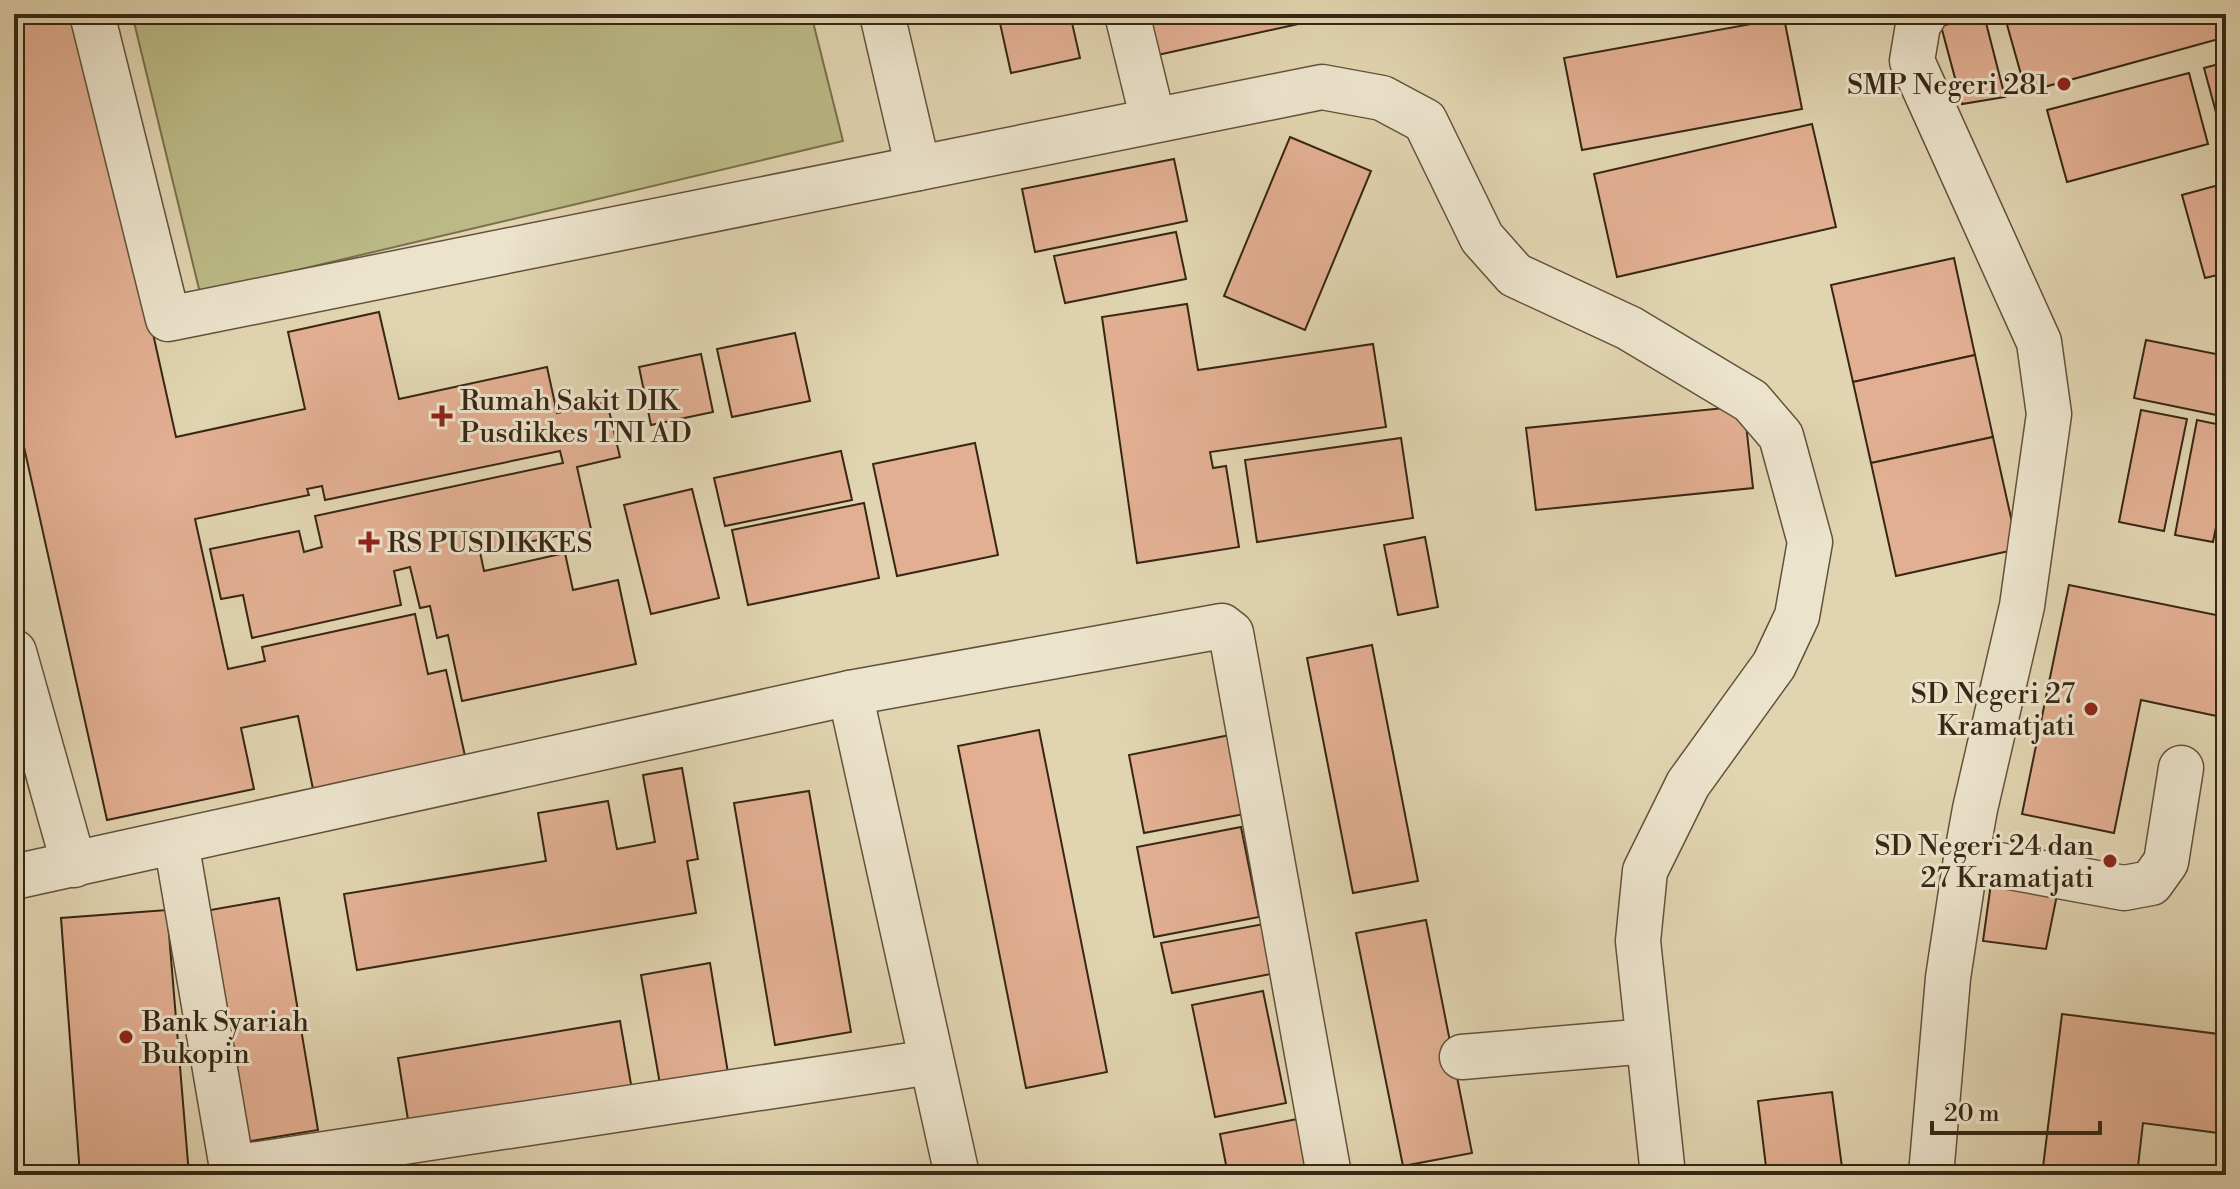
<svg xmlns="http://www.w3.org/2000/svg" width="2240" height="1189" font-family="'Libre Bodoni',serif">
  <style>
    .pitch { fill: #bbba86; stroke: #79704d; stroke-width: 2 }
    .building { fill: #e2af92; stroke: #372714; stroke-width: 2 }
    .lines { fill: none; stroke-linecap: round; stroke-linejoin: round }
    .minor-casing { stroke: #62523b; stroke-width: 47 }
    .minor { stroke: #ece3cc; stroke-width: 44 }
    .poi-dot { fill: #8f2418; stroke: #ece3cc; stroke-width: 3 }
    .labels { text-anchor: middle; stroke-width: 6; stroke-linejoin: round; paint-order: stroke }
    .poi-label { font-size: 28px; fill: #372714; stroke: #ece3cc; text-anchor: end }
  </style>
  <rect width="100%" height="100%" fill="#e1d4b0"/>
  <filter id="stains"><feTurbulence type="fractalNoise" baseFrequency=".0025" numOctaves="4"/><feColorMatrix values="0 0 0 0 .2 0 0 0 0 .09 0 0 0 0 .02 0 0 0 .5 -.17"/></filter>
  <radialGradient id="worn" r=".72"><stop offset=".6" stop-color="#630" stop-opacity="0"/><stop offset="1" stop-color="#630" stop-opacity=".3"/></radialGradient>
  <!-- pitch -->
  <path class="pitch" d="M132,14H811L843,141L200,293Z"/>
  <!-- building -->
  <g class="building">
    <path d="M14,14H82L176,437L305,409L288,332L379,312L399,399L547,367L557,413L607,402L620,457L577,467L591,529L480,552L484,571L565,553L573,590L618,580L636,664L462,701L448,635L437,638L430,606L420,608L410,567L394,571L401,605L252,638L243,595L221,599L210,549L299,531L304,552L322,547L315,516L563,463L560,451L325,500L322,486L307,489L309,495L195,519L228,669L265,661L262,647L415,614L428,674L446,670L465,756L313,789L298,716L241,728L254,789L107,820L14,402Z"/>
    <path d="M998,14H1070L1080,58L1011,73Z"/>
    <path d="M1144,14H1344L1153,56Z"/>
    <path d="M2004,14H2226V37L2026,92Z"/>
    <path d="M1984,15L2005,97L1962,104L1941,26Z"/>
    <path d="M1784,18L1802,109L1582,150L1564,58Z"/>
    <path d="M2226,62V138H2223L2204,68Z"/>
    <path d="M2189,73L2208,144L2067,182L2047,110Z"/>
    <path d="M1812,124L1836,227L1617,277L1594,174Z"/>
    <path d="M1290,137L1371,171L1305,330L1224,296Z"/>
    <path d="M1174,159L1187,221L1035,252L1022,189Z"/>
    <path d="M2226,183V273L2205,278L2182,195Z"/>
    <path d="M1176,232L1186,279L1065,303L1054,256Z"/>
    <path d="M1954,258L1975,355L1853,382L1831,285Z"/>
    <path d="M1187,304L1198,370L1373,344L1386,427L1210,452L1213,468L1226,466L1239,547L1137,563L1102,317Z"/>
    <path d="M795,333L810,401L732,417L717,349Z"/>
    <path d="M2146,340L2226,356V417L2134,398Z"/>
    <path d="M701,354L713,412L651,425L639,367Z"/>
    <path d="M1975,355L1993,437L1871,463L1853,382Z"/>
    <path d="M1744,406L1753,488L1536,510L1526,428Z"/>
    <path d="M2141,410L2187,419L2164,531L2119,522Z"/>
    <path d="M2197,420L2226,426V476L2213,542L2175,535Z"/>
    <path d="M1993,437L2018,549L1896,576L1871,463Z"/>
    <path d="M1401,438L1413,518L1257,542L1245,460Z"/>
    <path d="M975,443L998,555L897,576L873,464Z"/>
    <path d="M841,451L852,500L725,526L714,478Z"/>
    <path d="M692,489L719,598L651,614L624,505Z"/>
    <path d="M864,503L879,578L748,605L732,530Z"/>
    <path d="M1425,537L1438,607L1398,615L1384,545Z"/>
    <path d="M2069,585L2226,617V718L2141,700L2114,833L2022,814Z"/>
    <path d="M1372,645L1418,881L1353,893L1307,658Z"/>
    <path d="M1039,730L1107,1072L1026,1088L958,746Z"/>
    <path d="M1245,732L1260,811L1144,833L1129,755Z"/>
    <path d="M682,768L698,859L687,861L696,913L357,970L344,894L546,861L538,813L608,801L617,849L655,842L643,775Z"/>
    <path d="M809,791L851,1032L775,1045L734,803Z"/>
    <path d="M1241,827L1259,917L1154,937L1137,847Z"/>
    <path d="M1992,876L2059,885L2046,949L1983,941Z"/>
    <path d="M279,898L318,1130L239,1143L199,912Z"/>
    <path d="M167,910L189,1175H80L61,918Z"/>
    <path d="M1426,920L1472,1153L1403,1166L1356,933Z"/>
    <path d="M1275,922L1286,971L1172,993L1161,943Z"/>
    <path d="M710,963L729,1079L661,1090L641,975Z"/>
    <path d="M1263,991L1286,1103L1215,1117L1192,1005Z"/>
    <path d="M2062,1014L2226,1035V1134L2143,1123L2137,1175H2042Z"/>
    <path d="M620,1021L632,1090L409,1126L398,1058Z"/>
    <path d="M1832,1092L1843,1175H1767L1758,1101Z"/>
    <path d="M1308,1117L1319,1175H1228L1220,1134Z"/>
  </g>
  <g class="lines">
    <!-- minor casing -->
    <g class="minor-casing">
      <g id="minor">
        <path d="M92,14L168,319L1322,87L1382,98L1425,121L1482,238L1515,275L1629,328L1751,401L1781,436L1810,542L1797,616L1774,665L1688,784L1645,871L1638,941L1663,1175"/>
        <path d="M882,14L918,168"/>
        <path d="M1127,14L1153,120"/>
        <path d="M1925,14L1918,25L1912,61L2039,342L2049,414L2022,606L1975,809L1966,859L1948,978L1931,1175"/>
        <path d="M14,652L74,865"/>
        <path d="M850,693L957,1175"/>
        <path d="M176,842L232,1168L931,1062"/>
        <path d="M1966,859L2124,888L2151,883L2166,862L2181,768"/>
        <path d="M14,877L850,693L1222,626L1231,633L1329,1175"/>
        <path d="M1462,1057L1648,1041"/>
      </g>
    </g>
    <!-- minor -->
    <use href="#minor" class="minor"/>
  </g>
  <!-- markers -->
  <g class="poi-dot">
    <circle cx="2064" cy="84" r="8"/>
    <path d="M438 404h8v8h8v8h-8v8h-8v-8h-8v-8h8z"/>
    <path d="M365 530h8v8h8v8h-8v8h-8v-8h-8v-8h8z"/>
    <circle cx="2091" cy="709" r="8"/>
    <circle cx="2110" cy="861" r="8"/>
    <circle cx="126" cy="1037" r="8"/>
  </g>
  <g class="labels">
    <!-- poi labels -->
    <g class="poi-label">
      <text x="2048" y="94">SMP Negeri 281</text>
      <text x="460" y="410" text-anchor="start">Rumah Sakit DIK<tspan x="460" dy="32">Pusdikkes TNI AD</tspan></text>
      <text x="387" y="552" text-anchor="start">RS PUSDIKKES</text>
      <text x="2075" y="703">SD Negeri 27<tspan x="2075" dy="32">Kramatjati</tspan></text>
      <text x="2094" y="855">SD Negeri 24 dan<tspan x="2094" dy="32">27 Kramatjati</tspan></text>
      <text x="142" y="1031" text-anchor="start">Bank Syariah<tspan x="142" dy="32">Bukopin</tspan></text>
    </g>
  </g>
  <!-- margin -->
  <rect width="2240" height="1189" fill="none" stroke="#e1d4b0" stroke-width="48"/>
  <rect x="16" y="16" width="2208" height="1157" fill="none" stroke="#372714" stroke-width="4"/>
  <rect x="24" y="24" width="2192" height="1141" fill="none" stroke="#372714" stroke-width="2"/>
  <!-- scale -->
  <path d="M1932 1121v12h168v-12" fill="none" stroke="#372714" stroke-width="4"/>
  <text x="1944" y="1121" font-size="24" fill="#372714" stroke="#ece3cc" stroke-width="6" paint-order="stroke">20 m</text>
  <rect width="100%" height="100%" filter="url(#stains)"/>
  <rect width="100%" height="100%" fill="url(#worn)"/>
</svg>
